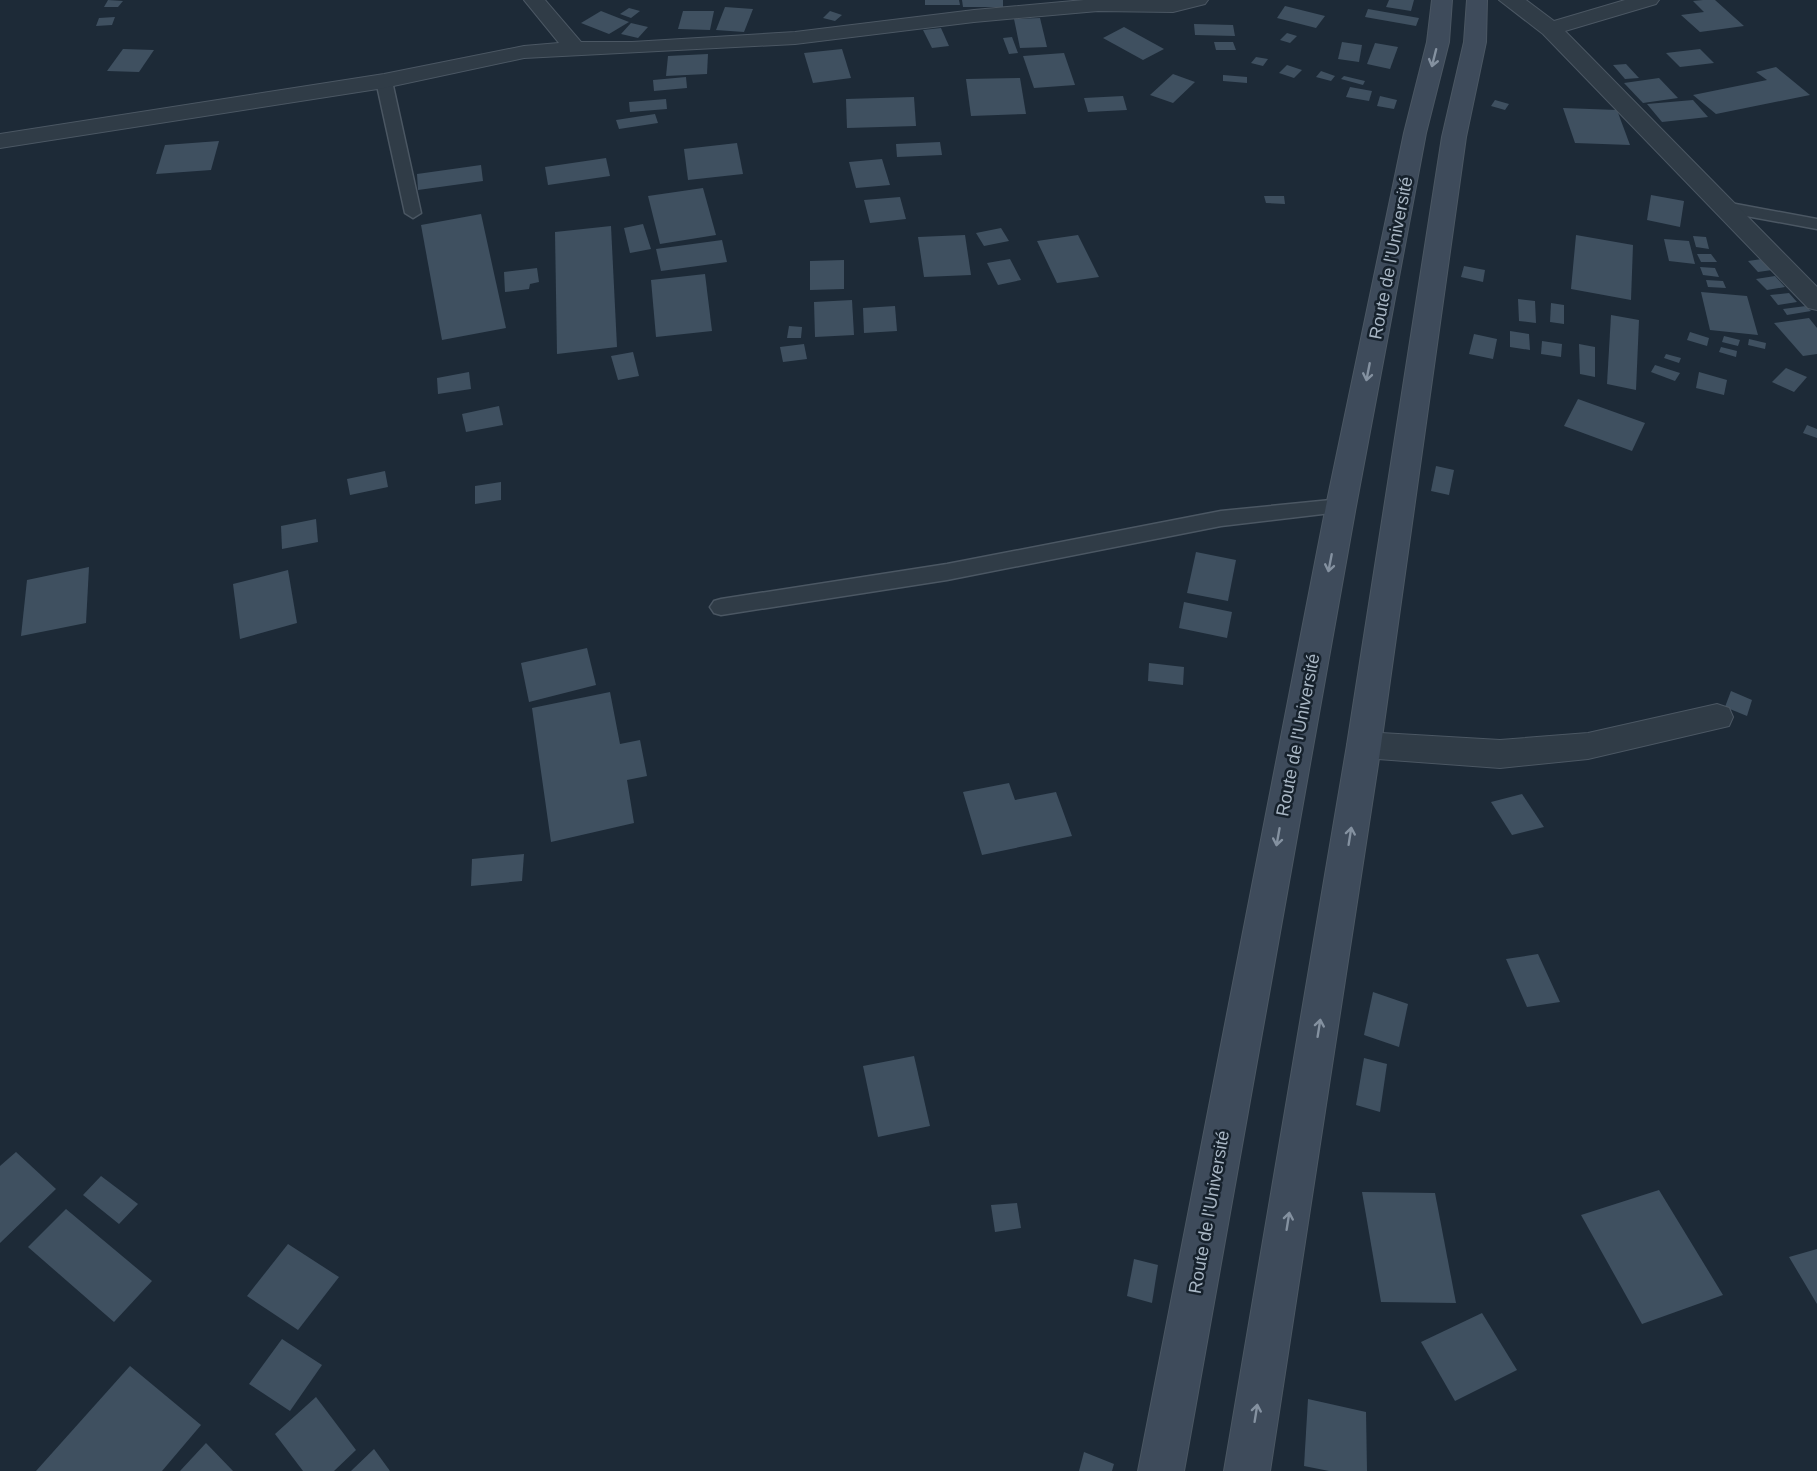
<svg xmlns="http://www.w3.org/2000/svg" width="1817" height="1471" font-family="Helvetica,sans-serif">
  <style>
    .building { fill: #3f5060 }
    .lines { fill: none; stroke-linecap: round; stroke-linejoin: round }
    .service-casing { stroke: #4b5763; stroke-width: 3 }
    .minor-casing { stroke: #4b5763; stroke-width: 2 }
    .secondary-casing { stroke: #4b5763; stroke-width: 2 }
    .service { fill: #303c47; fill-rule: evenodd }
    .minor { fill: #303c47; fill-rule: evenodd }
    .secondary { fill: #3e4b5b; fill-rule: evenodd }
    .oneway { stroke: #8491a0 }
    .labels { text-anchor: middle; stroke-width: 5; stroke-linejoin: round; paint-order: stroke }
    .street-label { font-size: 18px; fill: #a9b7c5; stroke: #16212c }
  </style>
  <rect width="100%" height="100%" fill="#1d2a37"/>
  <!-- building -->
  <g class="building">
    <path d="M108,0L123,1L118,7H104Z"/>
    <path d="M925,0H959L960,5H925Z"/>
    <path d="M962,0H1003V7H963Z"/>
    <path d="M1389,0H1414L1411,11L1386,7Z"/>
    <path d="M1703,0H1715L1744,26L1700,32L1681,15L1704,12L1693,1Z"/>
    <path d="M1285,6L1325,16L1316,28L1277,18Z"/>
    <path d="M725,7L753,9L744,32L716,30Z"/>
    <path d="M629,8L640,11L631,18L620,14Z"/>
    <path d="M1368,9L1419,18L1416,26L1365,17Z"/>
    <path d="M601,11L629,22L609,34L581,23Z"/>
    <path d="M683,11H714L710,30L678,29Z"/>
    <path d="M830,11L842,15L835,21L823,18Z"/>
    <path d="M115,17L112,25L96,26L99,18Z"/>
    <path d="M1040,18L1047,47L1020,48L1014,19Z"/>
    <path d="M631,23L648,27L638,38L621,34Z"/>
    <path d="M1194,24L1233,25L1235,36L1195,35Z"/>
    <path d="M1124,27L1164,49L1143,60L1103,38Z"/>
    <path d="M941,28L949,46L932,48L923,30Z"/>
    <path d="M1287,33L1297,36L1290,43L1280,40Z"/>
    <path d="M1012,37L1018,53L1009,54L1003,38Z"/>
    <path d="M1214,42H1233L1236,50H1216Z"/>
    <path d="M1342,42L1362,45L1359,62L1338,59Z"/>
    <path d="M1375,43L1398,47L1390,69L1367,64Z"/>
    <path d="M123,49L154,50L139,72L107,71Z"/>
    <path d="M842,49L851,78L813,83L804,53Z"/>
    <path d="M1700,49L1714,63L1680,67L1666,53Z"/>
    <path d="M1064,53L1075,85L1034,88L1023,56Z"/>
    <path d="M708,54L707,74L666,76L668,56Z"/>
    <path d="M1256,57L1268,59L1263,66L1251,63Z"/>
    <path d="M1626,64L1639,78L1625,79L1613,65Z"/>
    <path d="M1287,65L1302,70L1294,78L1279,73Z"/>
    <path d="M1776,67L1810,95L1716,114L1693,95L1767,80L1756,72Z"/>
    <path d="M1321,71L1335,76L1331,81L1316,77Z"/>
    <path d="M1173,74L1195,82L1173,103L1150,95Z"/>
    <path d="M1223,75L1247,77V83L1223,81Z"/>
    <path d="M1344,76L1365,81L1363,85L1341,79Z"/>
    <path d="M686,77L687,88L654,91L653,80Z"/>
    <path d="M1020,78L1026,114L971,116L966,79Z"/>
    <path d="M1659,78L1678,98L1643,103L1624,83Z"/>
    <path d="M1350,87L1372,91L1369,101L1346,97Z"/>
    <path d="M1123,96L1127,110L1088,112L1084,98Z"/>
    <path d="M1380,96L1397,100L1394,109L1377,106Z"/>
    <path d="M914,97L916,126L847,128L846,99Z"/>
    <path d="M666,99L667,109L630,112L629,102Z"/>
    <path d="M1495,100L1509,104L1505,110L1491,106Z"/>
    <path d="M1693,100L1708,117L1662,122L1647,104Z"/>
    <path d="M1563,108L1617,110L1630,145L1575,143Z"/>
    <path d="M655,114L658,123L619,129L616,120Z"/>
    <path d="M219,141L211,170L156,174L165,145Z"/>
    <path d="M940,142L942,155L897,157L896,144Z"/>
    <path d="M737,143L743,174L688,180L684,149Z"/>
    <path d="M606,158L610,176L548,185L545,167Z"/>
    <path d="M882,159L890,185L856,188L849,162Z"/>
    <path d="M481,165L483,181L418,190L417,174Z"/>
    <path d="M703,188L716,235L660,244L648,196Z"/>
    <path d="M1651,195L1684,201L1680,227L1647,220Z"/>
    <path d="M1264,196H1284L1285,204L1266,203Z"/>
    <path d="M900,197L906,219L870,223L864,200Z"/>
    <path d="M481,214L506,328L442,340L421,225Z"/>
    <path d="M643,224L651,249L630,253L624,228Z"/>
    <path d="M611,226L617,347L557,354L555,232Z"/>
    <path d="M1001,228L1009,241L984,246L976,233Z"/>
    <path d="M965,235L971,275L924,277L918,237Z"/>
    <path d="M1078,235L1099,277L1057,283L1037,241Z"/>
    <path d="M1576,235L1633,245L1631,300L1571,289Z"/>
    <path d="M1693,236L1706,237L1709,249L1696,247Z"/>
    <path d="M1664,239L1689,241L1695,264L1669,261Z"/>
    <path d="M722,240L727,262L661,271L656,249Z"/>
    <path d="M1697,254H1711L1717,262H1701Z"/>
    <path d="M1010,259L1021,280L998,285L987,263Z"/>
    <path d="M1762,259L1772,270L1758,272L1748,261Z"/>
    <path d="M844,260V289L810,290V261Z"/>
    <path d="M1464,266L1485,270L1483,282L1461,277Z"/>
    <path d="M1700,267L1715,268L1719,277L1703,275Z"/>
    <path d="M537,268L539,282L530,284L529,289L505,292L504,272Z"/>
    <path d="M705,274L712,331L656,337L651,280Z"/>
    <path d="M1775,276L1785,287L1767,290L1756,279Z"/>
    <path d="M1706,280L1723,281L1726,288L1708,287Z"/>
    <path d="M1701,292L1747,296L1758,335L1710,330Z"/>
    <path d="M1789,293L1797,302L1778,305L1770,295Z"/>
    <path d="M1518,299L1535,301L1536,323L1519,321Z"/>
    <path d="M852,300L854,335L815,337L814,302Z"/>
    <path d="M1551,303L1564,305V324L1550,322Z"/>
    <path d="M895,306L897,331L864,333L863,308Z"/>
    <path d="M1806,306L1811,311L1787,315L1783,309Z"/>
    <path d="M1611,315L1639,320L1636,390L1607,384Z"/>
    <path d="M1809,318L1817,328V354L1803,356L1774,323Z"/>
    <path d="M789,326L802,327L801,338H787Z"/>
    <path d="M1510,331L1529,334L1530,350L1510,347Z"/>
    <path d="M1690,332L1709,338L1707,346L1687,340Z"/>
    <path d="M1474,334L1497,339L1493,359L1469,354Z"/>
    <path d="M1724,336L1740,340L1738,346L1722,342Z"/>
    <path d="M1749,339L1766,343L1765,349L1748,345Z"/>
    <path d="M1542,341L1562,344L1561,357L1541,354Z"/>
    <path d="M804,344L807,359L783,362L780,347Z"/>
    <path d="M1579,344L1595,347V377L1580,374Z"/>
    <path d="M1721,347L1737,351L1736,357L1719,352Z"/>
    <path d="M633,352L639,376L618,380L611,356Z"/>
    <path d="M1666,354L1681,358L1679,363L1664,358Z"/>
    <path d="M1655,365L1680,373L1675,381L1651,372Z"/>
    <path d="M1786,368L1807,377L1794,392L1772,382Z"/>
    <path d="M469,372L471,389L438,394L437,378Z"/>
    <path d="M1699,372L1727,380L1724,395L1696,388Z"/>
    <path d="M1578,399L1645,423L1632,451L1564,426Z"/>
    <path d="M499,406L503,425L466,432L462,414Z"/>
    <path d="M1807,425L1817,429V438L1803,433Z"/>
    <path d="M1436,466L1454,470L1449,495L1431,491Z"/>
    <path d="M385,471L388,487L350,495L347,479Z"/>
    <path d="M501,482V500L475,504V486Z"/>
    <path d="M316,519L318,542L282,549L281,526Z"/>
    <path d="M1196,552L1236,560L1228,601L1187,593Z"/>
    <path d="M89,567L86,623L21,636L27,580Z"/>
    <path d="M288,570L297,623L240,639L233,584Z"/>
    <path d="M1184,602L1232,612L1227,638L1179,628Z"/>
    <path d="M587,648L596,685L529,702L521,663Z"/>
    <path d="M1149,663L1184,667L1183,685L1148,681Z"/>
    <path d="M1731,691L1752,700L1747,716L1725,707Z"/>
    <path d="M610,692L620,744L640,740L647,776L627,780L634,823L551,842L532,708Z"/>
    <path d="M1009,783L1015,800L1056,792L1072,836L982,855L963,792Z"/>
    <path d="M1522,794L1544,827L1512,835L1491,802Z"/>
    <path d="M524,854L522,881L471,886L472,859Z"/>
    <path d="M1538,954L1560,1002L1527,1007L1506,959Z"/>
    <path d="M1373,992L1408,1004L1399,1047L1364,1035Z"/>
    <path d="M914,1056L930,1126L878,1137L863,1066Z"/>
    <path d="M1364,1058L1387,1064L1380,1112L1356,1105Z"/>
    <path d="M16,1152L56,1189L0,1243V1166Z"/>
    <path d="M101,1176L138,1204L119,1224L83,1195Z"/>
    <path d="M1659,1190L1723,1295L1642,1324L1581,1215Z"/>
    <path d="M1362,1192L1435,1193L1456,1303L1381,1302Z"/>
    <path d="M1017,1203L1021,1228L995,1232L991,1205Z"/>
    <path d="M66,1209L152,1281L114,1322L28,1247Z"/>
    <path d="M288,1244L339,1277L298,1330L247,1296Z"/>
    <path d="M1817,1249V1304L1789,1257Z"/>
    <path d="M1134,1259L1158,1265L1152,1303L1127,1296Z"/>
    <path d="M1482,1313L1517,1370L1455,1401L1421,1342Z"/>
    <path d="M282,1339L322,1365L290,1411L249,1384Z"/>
    <path d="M130,1366L201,1425L162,1471H36Z"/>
    <path d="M316,1397L356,1450L334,1471H303L275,1434Z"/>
    <path d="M1308,1399L1366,1412L1367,1471H1329L1304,1466Z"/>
    <path d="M206,1443L233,1471H180Z"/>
    <path d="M374,1449L390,1471H351Z"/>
    <path d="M1084,1452L1114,1464L1112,1471H1079Z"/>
  </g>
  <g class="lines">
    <!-- service casing -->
    <g class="service-casing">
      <g id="service">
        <path d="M384,76L392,81L421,213L413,218L405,213L376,81Z"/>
        <path d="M1725,202L1817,219V229L1719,211L1717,207L1719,203Z"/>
        <path d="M1341,499L1348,501L1351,506L1348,511L1221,526L947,580L721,615L714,613L710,607L714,601L721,599L947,564L1221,511Z"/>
      </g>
    </g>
    <!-- minor casing -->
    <g class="minor-casing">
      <g id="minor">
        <path d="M524,0H545L581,42H632L795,32L974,10L1084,0H1208L1205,4L1173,12L1098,11L974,22L795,44L524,58L384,88L0,148V134L384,74L524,46L559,43Z"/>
        <path d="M1499,0H1526L1554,21L1625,0H1659L1656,4L1565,31L1817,287V310L1808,308L1543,34Z"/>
        <path d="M1717,704L1729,708L1733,717L1729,726L1588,759L1500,768L1364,758L1352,755L1347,745L1352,735L1364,732L1500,740L1588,733Z"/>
      </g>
    </g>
    <!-- secondary casing -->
    <g class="secondary-casing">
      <g id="secondary">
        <path d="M1432,0H1452L1449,42L1426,133L1356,506L1184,1471H1138L1326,506L1404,133L1427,42Z"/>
        <path d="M1467,0H1487L1486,42L1466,137L1381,745L1270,1471H1224L1347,745L1442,137L1464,42Z"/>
      </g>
    </g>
    <!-- service -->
    <use href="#service" class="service"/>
    <!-- minor -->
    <use href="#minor" class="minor"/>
    <!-- secondary -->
    <use href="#secondary" class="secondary"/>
  </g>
  <!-- one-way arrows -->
  <defs><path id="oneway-shaft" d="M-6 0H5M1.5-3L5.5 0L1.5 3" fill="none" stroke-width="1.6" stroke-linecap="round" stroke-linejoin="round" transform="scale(1.5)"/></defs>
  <g class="oneway">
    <use href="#oneway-shaft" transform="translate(1434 58) rotate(104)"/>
    <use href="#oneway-shaft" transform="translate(1368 372) rotate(101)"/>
    <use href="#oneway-shaft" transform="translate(1330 563) rotate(101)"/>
    <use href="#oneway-shaft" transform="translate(1350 836) rotate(-81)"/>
    <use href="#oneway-shaft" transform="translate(1278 837) rotate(100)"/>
    <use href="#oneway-shaft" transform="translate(1319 1028) rotate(-81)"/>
    <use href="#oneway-shaft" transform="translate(1288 1221) rotate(-81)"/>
    <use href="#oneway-shaft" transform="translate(1256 1413) rotate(-81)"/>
  </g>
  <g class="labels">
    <!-- street labels -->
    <g class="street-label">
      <text transform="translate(1391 258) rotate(-79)" y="6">Route de l'Université</text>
      <text transform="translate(1298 735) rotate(-79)" y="6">Route de l'Université</text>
      <text transform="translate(1209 1212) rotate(-80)" y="6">Route de l'Université</text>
    </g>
  </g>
</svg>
